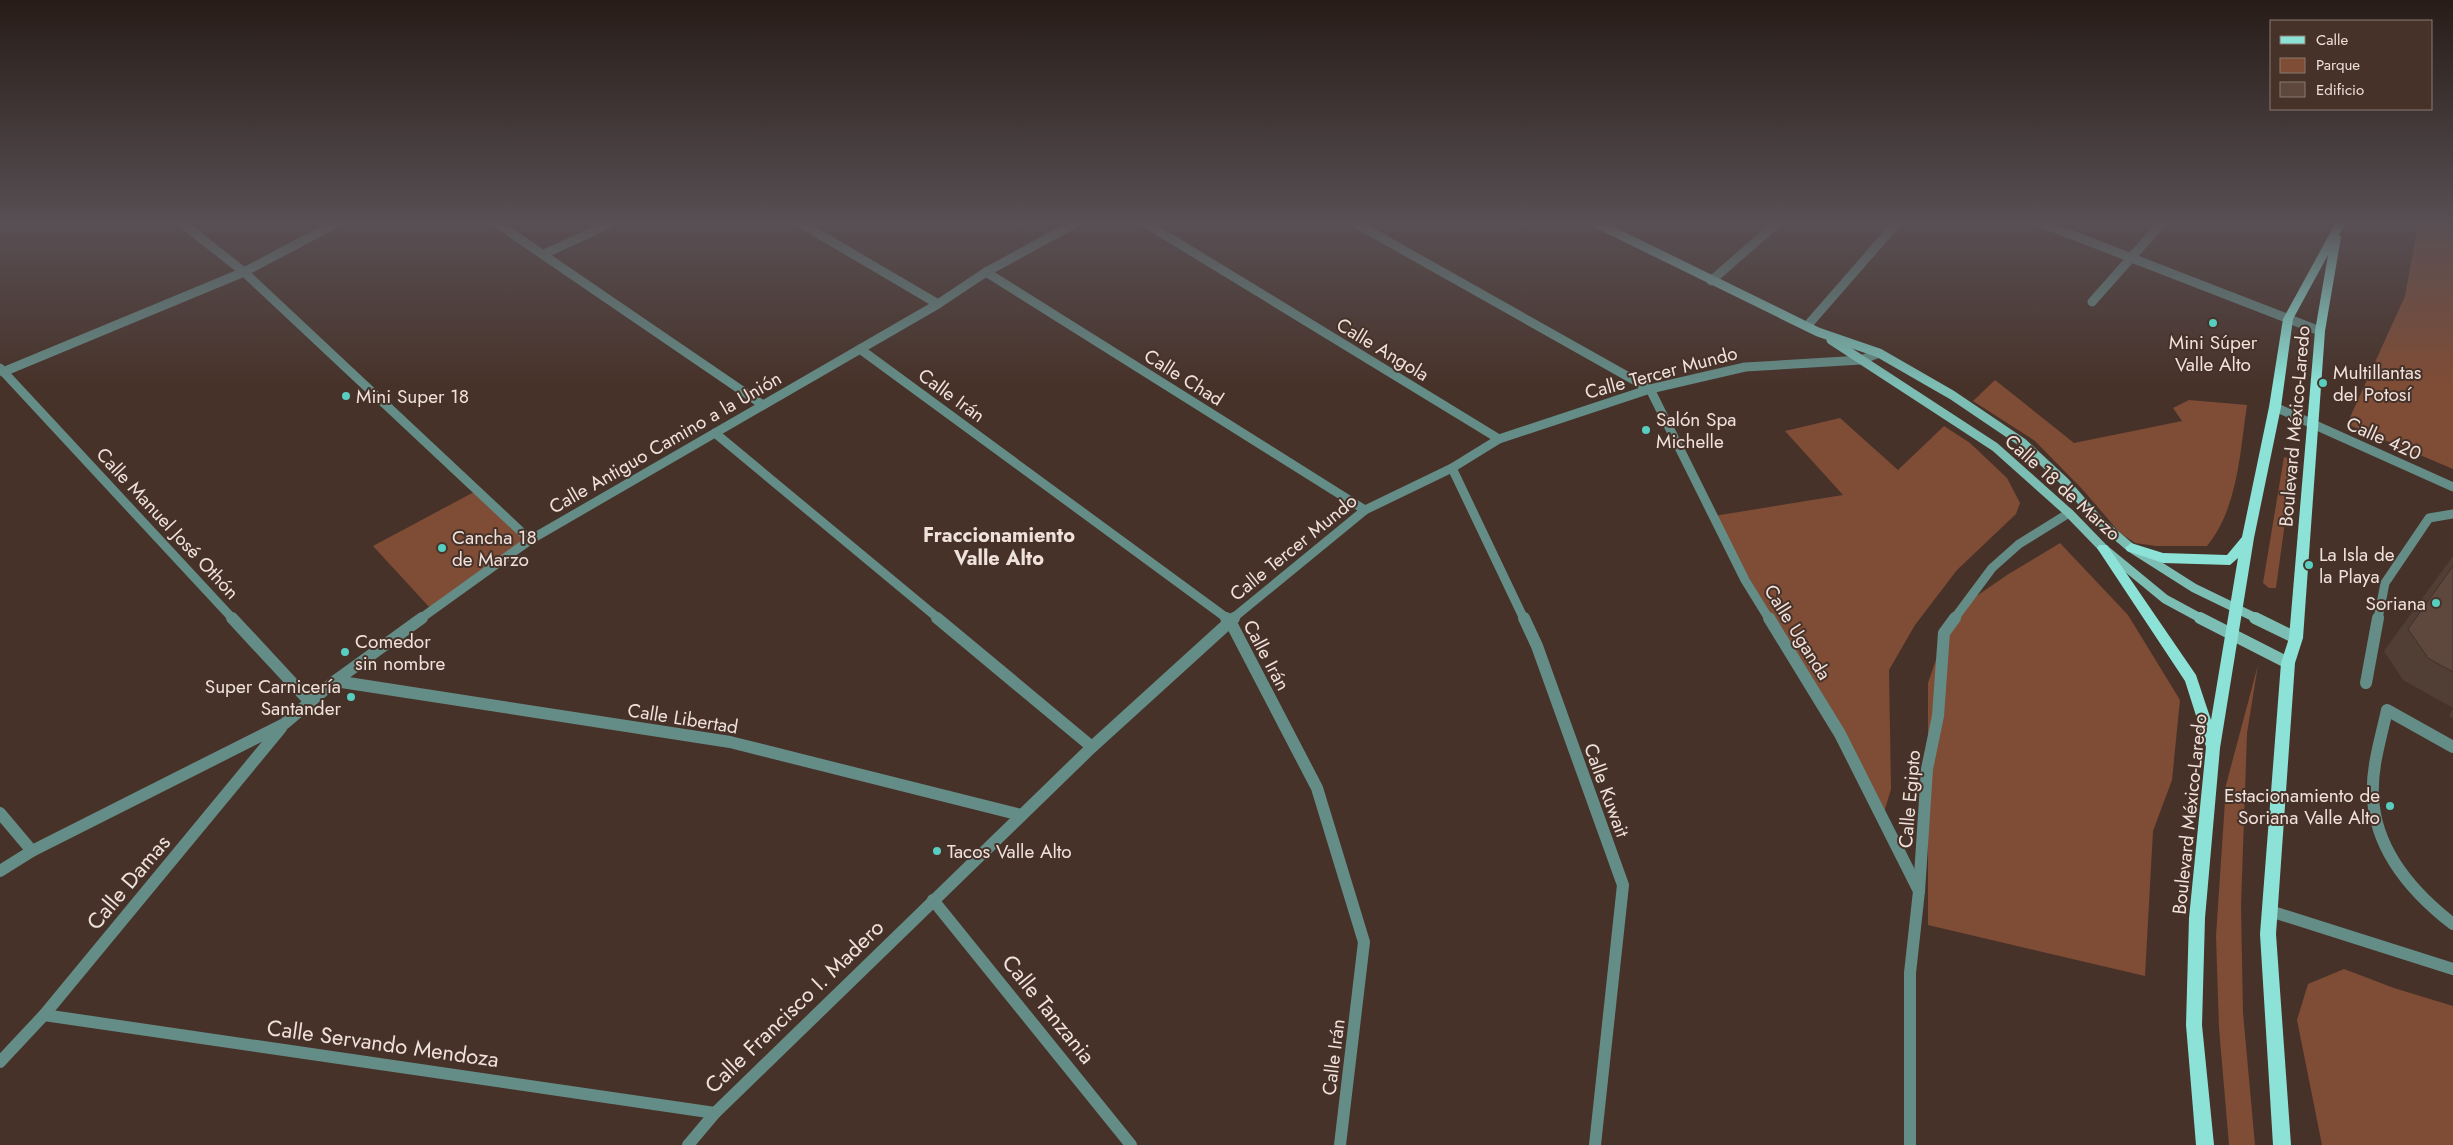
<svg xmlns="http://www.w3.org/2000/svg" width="2453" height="1145" font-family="Jost,sans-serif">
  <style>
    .green { fill: #7f4c35 }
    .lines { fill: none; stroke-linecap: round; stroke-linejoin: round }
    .lane-far1 { stroke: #658d87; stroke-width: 9 }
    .lane { stroke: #658d87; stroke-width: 12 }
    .street-far1 { stroke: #658d87; stroke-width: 9 }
    .street { stroke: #658d87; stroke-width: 12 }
    .secondary-far1 { stroke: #7cbdb4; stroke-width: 9 }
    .secondary { stroke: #7cbdb4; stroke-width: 12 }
    .primary { fill: #8ce2d6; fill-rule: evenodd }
    .wall { fill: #513e35 }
    .building { fill: #5e483e; stroke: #42322b }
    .poi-dot { fill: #58cec0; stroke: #473229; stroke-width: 2 }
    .labels { text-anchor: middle; stroke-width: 4; stroke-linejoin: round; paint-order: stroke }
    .poi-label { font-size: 19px; fill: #efe1db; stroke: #473229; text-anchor: start }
    .street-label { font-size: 19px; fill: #efe1db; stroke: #473229 }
    .neighbourhood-label { font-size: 20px; font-weight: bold; fill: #efe1db; stroke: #473229 }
    .near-street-label { font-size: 22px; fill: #efe1db; stroke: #473229 }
  </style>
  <rect width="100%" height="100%" fill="#473229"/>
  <!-- green -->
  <g class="green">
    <path d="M2418,224H2453V469L2347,424L2405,296Z"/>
    <path d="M1995,380L2074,443L2182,421L2173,408L2189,400L2247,405C2240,452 2238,508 2207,546H2156L2135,543L2120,533L2083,490L2035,441L1973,401Z"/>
    <path d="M1840,418L1898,470L1944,426L1970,443L2007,478L2020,503L2016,514L1957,570L1915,625L1889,670L1891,789L1883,816L1714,516L1843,495L1785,431Z"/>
    <path d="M2284,457L2291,459L2288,500L2276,588H2269L2263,583Z"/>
    <path d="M474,492L527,540L431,609L373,546Z"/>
    <path d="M2060,543L2128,615L2180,700L2172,780L2153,831L2145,976L1928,925V683L1952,613L2007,575Z"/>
    <path d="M2258,665L2247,733L2241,906L2243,1013L2255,1145H2229L2219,1028L2216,936L2224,816L2226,785Z"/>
    <path d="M2344,969L2394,988L2453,1006V1145H2322L2297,1020L2308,984Z"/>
  </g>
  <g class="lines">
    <!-- lane-far1 -->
    <path class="lane-far1" d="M2378,619L2385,583L2429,518L2453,514"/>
    <!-- lane -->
    <g class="lane">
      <path d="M2366,683L2378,618"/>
      <path d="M2453,747L2387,710C2381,738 2371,768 2373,798C2376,851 2413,893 2453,924"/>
      <path d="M2270,911L2453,969"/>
    </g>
    <!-- street-far1 -->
    <g class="street-far1">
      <path d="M183,224L244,272L530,540"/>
      <path d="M498,224L763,405"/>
      <path d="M802,224L938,304"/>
      <path d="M1147,224L1499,439"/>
      <path d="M1357,224L1650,389L1745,580L1769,619"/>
      <path d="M2044,224L2320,331"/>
      <path d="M544,254L609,224"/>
      <path d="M986,272L1365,510"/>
      <path d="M1711,281L1776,224"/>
      <path d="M2092,302L2161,224"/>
      <path d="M1807,326L1896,224"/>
      <path d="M860,349L1228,619"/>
      <path d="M0,368L233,619"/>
      <path d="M3,372L244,272L335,224"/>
      <path d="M2275,407L2453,487"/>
      <path d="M715,433L939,619"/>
      <path d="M1452,468L1524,619"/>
      <path d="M420,619L530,540L938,304L986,272L1074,224"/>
      <path d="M1232,619L1365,510L1452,468L1499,439L1650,389L1745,367L1861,360L1879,353"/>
      <path d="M1954,619L1992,568L2019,544L2069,513"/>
    </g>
    <!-- street -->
    <g class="street">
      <path d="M232,618L310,702"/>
      <path d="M937,618L1092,747"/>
      <path d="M1226,618L1230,621L1317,788L1364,942L1340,1145"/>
      <path d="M1524,618L1537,646L1623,885L1595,1145"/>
      <path d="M1769,618L1840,734L1919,891"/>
      <path d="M335,681L730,742L1021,815"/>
      <path d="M0,813L32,851"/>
      <path d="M0,871L32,851L284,724L335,681L422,618"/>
      <path d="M933,900L1131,1145"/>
      <path d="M44,1015L715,1113"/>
      <path d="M0,1062L44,1015L281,728"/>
      <path d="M688,1145L715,1113L1092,747L1234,618"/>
      <path d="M1910,1145V973L1919,891L1927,769L1938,716L1944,633L1955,618"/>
    </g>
    <!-- secondary-far1 -->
    <g class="secondary-far1">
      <path d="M1598,224L1818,332L1879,353L1952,395L2023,443L2064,481L2098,520L2131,548L2194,588L2258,619"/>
      <path d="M1831,340L1995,447L2069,513L2103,548L2165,599L2202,619"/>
    </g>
    <!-- secondary -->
    <g class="secondary">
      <path d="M2200,618L2288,663"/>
      <path d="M2255,618L2296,638"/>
    </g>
    <!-- primary -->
    <path class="primary" d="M2335,224H2345L2339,235L2341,237L2325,331L2303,638L2295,663L2276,934L2291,1145H2273L2260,934L2281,663L2289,638L2315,331L2328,255L2293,319L2281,407L2254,538L2220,748L2205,918L2202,1025L2214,1145H2196L2186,1025L2189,918L2206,747L2185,681L2097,548L2099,545H2107L2196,675L2211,720L2238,558L2230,565L2163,563L2127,551L2125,548L2131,543L2163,553L2227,555L2242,537L2269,407L2283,319Z"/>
  </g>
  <!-- wall -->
  <path class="wall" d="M2453,556V718L2449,716L2453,708L2403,680L2384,651Z"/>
  <!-- building -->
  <path class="building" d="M2453,566V672L2428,658L2408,629Z"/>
  <!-- sky -->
  <linearGradient id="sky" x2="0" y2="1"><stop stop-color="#271c17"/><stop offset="0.58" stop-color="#584f54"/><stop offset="1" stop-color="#584f54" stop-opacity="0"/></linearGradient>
  <rect width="2453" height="385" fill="url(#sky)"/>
  <!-- markers -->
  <g class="poi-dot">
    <circle cx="2213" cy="323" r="5"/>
    <circle cx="2323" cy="383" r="5"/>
    <circle cx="346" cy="396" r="5"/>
    <circle cx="1646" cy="430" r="5"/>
    <circle cx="442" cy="548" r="5"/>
    <circle cx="2309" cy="565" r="5"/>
    <circle cx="2436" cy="603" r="5"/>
    <circle cx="345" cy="652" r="5"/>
    <circle cx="351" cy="697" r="5"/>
    <circle cx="2390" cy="806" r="5"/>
    <circle cx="937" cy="851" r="5"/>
  </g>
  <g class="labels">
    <!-- poi labels -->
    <g class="poi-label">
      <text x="2213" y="349" text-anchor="middle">Mini Súper<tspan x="2213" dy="22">Valle Alto</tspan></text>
      <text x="2333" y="379">Multillantas<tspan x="2333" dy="22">del Potosí</tspan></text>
      <text x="356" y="403">Mini Super 18</text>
      <text x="1656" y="426">Salón Spa<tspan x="1656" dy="22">Michelle</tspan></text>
      <text x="452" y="544">Cancha 18<tspan x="452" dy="22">de Marzo</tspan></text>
      <text x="2319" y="561">La Isla de<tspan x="2319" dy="22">la Playa</tspan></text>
      <text x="2426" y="610" text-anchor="end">Soriana</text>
      <text x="355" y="648">Comedor<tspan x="355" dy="22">sin nombre</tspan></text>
      <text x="341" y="693" text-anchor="end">Super Carnicería<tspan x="341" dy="22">Santander</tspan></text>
      <text x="2380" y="802" text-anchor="end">Estacionamiento de<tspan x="2380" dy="22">Soriana Valle Alto</tspan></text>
      <text x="947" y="858">Tacos Valle Alto</text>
    </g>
    <!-- street labels -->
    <g class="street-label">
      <text transform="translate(1383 349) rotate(31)" y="7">Calle Angola</text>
      <text transform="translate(1661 372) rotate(-15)" y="7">Calle Tercer Mundo</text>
      <text transform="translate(1184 377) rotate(32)" y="7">Calle Chad</text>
      <text transform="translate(952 395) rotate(36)" y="7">Calle Irán</text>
      <text transform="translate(2294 426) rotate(-85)" y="7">Boulevard México-Laredo</text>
      <text transform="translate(2384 438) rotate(24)" y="7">Calle 420</text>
      <text transform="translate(665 442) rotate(-30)" y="7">Calle Antiguo Camino a la Unión</text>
      <text transform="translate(2063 487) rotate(42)" y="7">Calle 18 de Marzo</text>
      <text transform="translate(168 523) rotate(47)" y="7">Calle Manuel José Othón</text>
      <text transform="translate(1293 547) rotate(-39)" y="7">Calle Tercer Mundo</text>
      <text transform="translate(1798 632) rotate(58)" y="7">Calle Uganda</text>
      <text transform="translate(1267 655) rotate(62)" y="7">Calle Irán</text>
      <text transform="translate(683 718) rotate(9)" y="7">Calle Libertad</text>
      <text transform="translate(1607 790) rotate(70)" y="7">Calle Kuwait</text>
      <text transform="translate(1909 799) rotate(-85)" y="7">Calle Egipto</text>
      <text transform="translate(2189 814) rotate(-84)" y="7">Boulevard México-Laredo</text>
      <text transform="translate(1333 1057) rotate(-83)" y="7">Calle Irán</text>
    </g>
    <!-- neighbourhood labels -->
    <g class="neighbourhood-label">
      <text x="999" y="542">Fraccionamiento<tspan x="999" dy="23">Valle Alto</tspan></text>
    </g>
    <!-- near-street labels -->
    <g class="near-street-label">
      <text transform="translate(128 882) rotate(-50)" y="8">Calle Damas</text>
      <text transform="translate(794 1006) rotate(-44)" y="8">Calle Francisco I. Madero</text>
      <text transform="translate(1049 1009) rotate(51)" y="8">Calle Tanzania</text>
      <text transform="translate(383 1043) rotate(8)" y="8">Calle Servando Mendoza</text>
    </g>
  </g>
  <!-- legend -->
  <rect x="2270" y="20" width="162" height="90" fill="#473229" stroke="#8a7870"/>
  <rect x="2280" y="36" width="25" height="8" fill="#8ce2d6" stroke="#8a7870"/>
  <text x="2316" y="45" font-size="15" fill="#efe1db">Calle</text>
  <rect x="2280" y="58" width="25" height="15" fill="#7f4c35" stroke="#8a7870"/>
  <text x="2316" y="70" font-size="15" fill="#efe1db">Parque</text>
  <rect x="2280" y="82" width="25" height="15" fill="#5e483e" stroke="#8a7870"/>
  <text x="2316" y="95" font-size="15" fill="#efe1db">Edificio</text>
</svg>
